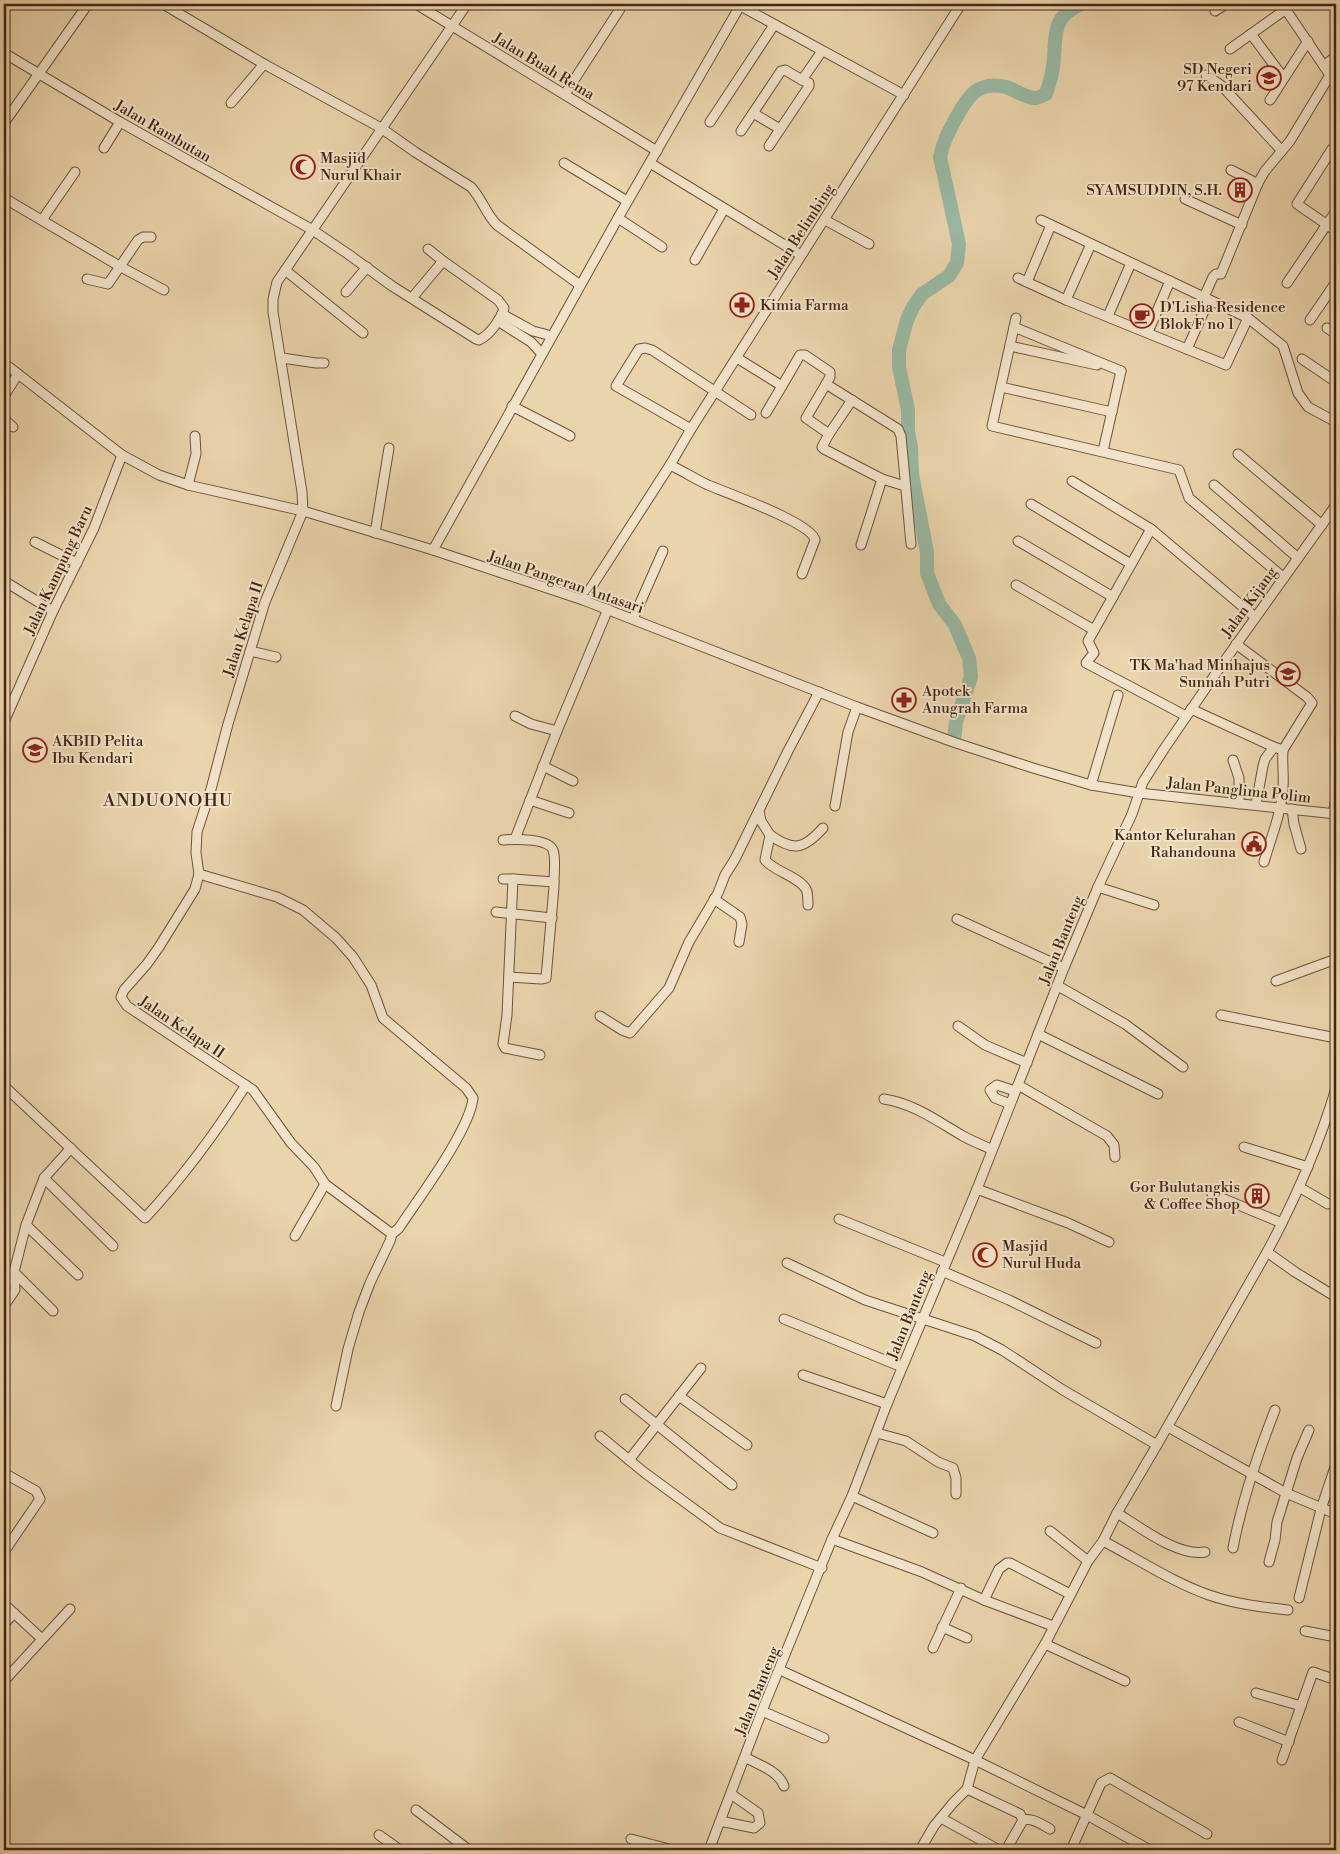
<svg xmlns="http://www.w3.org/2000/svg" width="1340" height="1854" font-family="'Libre Bodoni',serif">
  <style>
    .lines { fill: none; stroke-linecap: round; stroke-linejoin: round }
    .river { stroke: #99b9a4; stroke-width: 14 }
    .minor-casing { stroke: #6e5239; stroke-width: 11 }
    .minor { stroke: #f1e3c9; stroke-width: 9 }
    .labels { text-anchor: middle; stroke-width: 4; stroke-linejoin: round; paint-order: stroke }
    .street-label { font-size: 15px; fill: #452613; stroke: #f1e3c9 }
    .poi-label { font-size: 15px; fill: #452613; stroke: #f1e3c9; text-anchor: start }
    .quarter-label { font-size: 18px; letter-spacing: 1px; fill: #452613; stroke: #f1e3c9 }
  </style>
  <rect width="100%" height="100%" fill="#ead4ac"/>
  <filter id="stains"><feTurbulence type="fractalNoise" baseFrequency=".004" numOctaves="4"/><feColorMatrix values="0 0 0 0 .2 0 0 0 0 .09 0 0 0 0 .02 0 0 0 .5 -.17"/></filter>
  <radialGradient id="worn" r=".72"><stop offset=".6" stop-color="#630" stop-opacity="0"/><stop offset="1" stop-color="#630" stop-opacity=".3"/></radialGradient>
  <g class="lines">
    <!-- river -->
    <path class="river" d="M954,740L956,722L971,677L969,658L955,625L939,604L927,573V552L912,474L911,447L908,432V410L899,367V350L907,320L913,307L922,294L949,276L957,263L959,244L940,157C943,142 949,131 956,118C968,96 978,80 1006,87C1015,90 1026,98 1035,98C1038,98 1043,95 1046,94C1049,85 1052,76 1053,67C1057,39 1049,18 1081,4"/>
    <!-- minor casing -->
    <g class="minor-casing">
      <g id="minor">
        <path d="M163,4L264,64L381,128L415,152L471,187C482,199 486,214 497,225L580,285"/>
        <path d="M416,4L657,151"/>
        <path d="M737,4L904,95"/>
        <path d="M1282,4L1336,84"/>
        <path d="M1333,4L1336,8"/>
        <path d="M1215,11L1226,4"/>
        <path d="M1251,34L1283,77"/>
        <path d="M1230,49L1286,9"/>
        <path d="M4,53L120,122L311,229L348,254L392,286L476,339L479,340C490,335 501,319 504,308L498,300L443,261L412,298"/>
        <path d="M1324,66L1336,56"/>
        <path d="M1206,75L1222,86L1281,150"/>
        <path d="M565,94L620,9"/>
        <path d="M1270,100L1308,41"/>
        <path d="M231,103L264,64"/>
        <path d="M753,113L780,129"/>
        <path d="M710,122L774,25"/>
        <path d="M4,123L88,4"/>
        <path d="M741,131L781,71L785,70L802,80"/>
        <path d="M769,146L809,86V83L802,80L822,51"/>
        <path d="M104,148L120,122"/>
        <path d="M1332,149L1297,204L1336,231"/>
        <path d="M564,163L627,201"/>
        <path d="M650,163L801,255"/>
        <path d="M1231,170L1258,184"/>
        <path d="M4,198L121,267L164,290"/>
        <path d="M1185,199L1242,225"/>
        <path d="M618,218L662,247"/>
        <path d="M42,220L75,172"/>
        <path d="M825,220L869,244"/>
        <path d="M1041,220L1248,318L1283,346L1298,393L1308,407L1336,422"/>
        <path d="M1091,244L1066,300L1226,365L1248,318"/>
        <path d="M428,249L443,261"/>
        <path d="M695,260L724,209"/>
        <path d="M285,270L363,333"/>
        <path d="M1018,278L1066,300"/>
        <path d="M87,279L108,284L138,240L143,237H151"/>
        <path d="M1027,282L1051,225"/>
        <path d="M1287,283L1336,211"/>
        <path d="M346,292L367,267"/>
        <path d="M1204,297L1213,277L1216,274H1221L1258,183L1265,171L1290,141L1330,75"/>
        <path d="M502,314L533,331L552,336"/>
        <path d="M1108,316L1131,263"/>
        <path d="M1016,318L992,426L1179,470L1189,498L1284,578"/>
        <path d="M1310,320L1336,282"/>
        <path d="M498,321L531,342L542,354"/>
        <path d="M1014,327L1121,371"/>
        <path d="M1327,328L1336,334"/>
        <path d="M1148,332L1170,281"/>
        <path d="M1010,346L1097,365"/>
        <path d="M1187,349L1209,300"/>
        <path d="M282,358L316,363H324"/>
        <path d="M737,358L782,386L800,355H805L830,372V377L826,384L898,429L901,436L911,544"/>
        <path d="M1302,359L1336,382"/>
        <path d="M4,363L122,455L159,475L188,485L303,511L433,550L583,600L857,707L956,743L1033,768L1091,785L1139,793L1336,814"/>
        <path d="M826,384L806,418L829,434L822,447L824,449L882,479L861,545"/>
        <path d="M1001,387L1112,412"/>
        <path d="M4,396L18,374"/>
        <path d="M512,406L570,436"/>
        <path d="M766,413L782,386"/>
        <path d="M4,419L13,427"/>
        <path d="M691,429L616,386L639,349L645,348L652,350L751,415"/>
        <path d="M829,434L852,400"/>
        <path d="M1103,451L1121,371"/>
        <path d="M1238,454L1322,525"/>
        <path d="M670,465C683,471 695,479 708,485C727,493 812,523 815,540L802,574"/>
        <path d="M882,479L905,486"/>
        <path d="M1072,481L1151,529L1255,617"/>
        <path d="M188,485L196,454L195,436"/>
        <path d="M1214,485L1298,558"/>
        <path d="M1031,504L1131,564"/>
        <path d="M1151,529L1088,641L1094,653L1086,663L1186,716"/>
        <path d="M375,533L389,448"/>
        <path d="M1018,541L1113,597"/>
        <path d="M35,542L77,563"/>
        <path d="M433,550L618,218L741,4"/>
        <path d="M4,581L53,611"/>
        <path d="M1016,585L1094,630"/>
        <path d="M583,600L670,465L691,429L961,4"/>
        <path d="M633,619L663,551"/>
        <path d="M1236,644L1307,697L1312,703L1283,750L1274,747L1265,759L1263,766L1256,804"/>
        <path d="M250,651L276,657"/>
        <path d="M1191,709L1274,747"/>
        <path d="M515,716L531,724L557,731"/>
        <path d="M4,722L53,611L94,528L122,455"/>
        <path d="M1233,760L1239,778V804"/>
        <path d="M543,766L573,781"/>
        <path d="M1091,785L1118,695"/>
        <path d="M530,800L569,813"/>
        <path d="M835,806L848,732L857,707"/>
        <path d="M1292,809L1294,824L1301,849"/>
        <path d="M759,811L761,821L770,835L765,860C775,872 798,876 806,889C808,893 808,900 808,905"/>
        <path d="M1333,813L1336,799"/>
        <path d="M770,835C794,852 804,849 823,828"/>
        <path d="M515,839L557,731L608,609"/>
        <path d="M503,840C514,839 548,838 553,850C556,858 554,873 554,882"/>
        <path d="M1264,862C1271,838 1281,814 1283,789C1284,776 1282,763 1283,750"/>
        <path d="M199,874L277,897L303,910L336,938L353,957L371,985L383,1018L466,1088L473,1098C470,1130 418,1199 399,1228L392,1234L390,1241L370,1283L359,1312L348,1349L336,1406"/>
        <path d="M503,879H513L507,1015L503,1044L505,1048L540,1055"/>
        <path d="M1098,887L1154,905"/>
        <path d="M714,899L740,917L742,924L739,942"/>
        <path d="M496,912L552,918"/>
        <path d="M957,919L1064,968"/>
        <path d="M509,977L541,979L546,978L554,887V882L513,879"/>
        <path d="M1276,981L1336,959"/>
        <path d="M1058,986L1125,1024L1183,1067"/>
        <path d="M1221,1015L1336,1038"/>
        <path d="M600,1016L622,1030L630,1033L669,988L689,942L718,893L725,875L735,859L788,751L819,692"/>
        <path d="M958,1026L985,1045L1027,1063"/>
        <path d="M1038,1034L1158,1094"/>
        <path d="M1018,1085L1107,1136L1114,1145L1115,1157"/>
        <path d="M4,1086L145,1218C184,1176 215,1134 246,1085"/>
        <path d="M884,1099C915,1104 937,1121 963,1136C972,1141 982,1145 991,1149"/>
        <path d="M1010,1104L995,1098L990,1090L997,1085L1015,1091"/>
        <path d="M1244,1147L1308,1167"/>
        <path d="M44,1178L113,1246"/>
        <path d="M1299,1187L1328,1204"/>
        <path d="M977,1189L1068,1223L1109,1242"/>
        <path d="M1212,1194L1282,1223"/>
        <path d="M839,1219L945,1262"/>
        <path d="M26,1225L78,1275"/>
        <path d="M392,1234L325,1184L314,1167L291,1143L253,1090L127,1006L121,997L124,990L147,964L159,947L195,889L199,874L196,853L197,832L211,789L228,724L265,602L303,511L302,492L273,312V299L277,282L467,4"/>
        <path d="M295,1236L325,1184"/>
        <path d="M1267,1252L1295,1272L1336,1297"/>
        <path d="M787,1263L865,1300L975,1336L1002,1350L1063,1390L1157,1445"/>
        <path d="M942,1271L1009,1300L1096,1343"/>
        <path d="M14,1272L53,1311"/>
        <path d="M4,1306L15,1290L14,1272L26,1225L44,1178L71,1148"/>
        <path d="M784,1319L902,1367"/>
        <path d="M803,1375L887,1404"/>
        <path d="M679,1396L747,1445"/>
        <path d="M625,1399L732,1485"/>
        <path d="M1168,1427L1286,1493L1336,1514"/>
        <path d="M877,1433L906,1441L938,1462L953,1468L956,1478V1494"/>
        <path d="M600,1436L645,1473L720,1528L822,1568"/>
        <path d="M629,1460L701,1368"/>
        <path d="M4,1473L36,1491L40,1499L4,1552"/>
        <path d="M852,1496L933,1533"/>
        <path d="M1117,1513C1140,1527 1178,1557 1205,1552"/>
        <path d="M1050,1531L1088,1561"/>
        <path d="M832,1539L922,1572L984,1600"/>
        <path d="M1103,1541C1138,1559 1172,1582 1209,1595C1235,1604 1261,1607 1288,1610"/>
        <path d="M1233,1548C1242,1500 1257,1456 1275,1410"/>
        <path d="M1269,1562L1275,1540L1277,1522L1297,1458L1309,1430"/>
        <path d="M1299,1598L1321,1509L1336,1464"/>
        <path d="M4,1604L42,1639"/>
        <path d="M4,1624L14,1613"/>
        <path d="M1053,1626L984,1600L999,1569L1007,1563H1010L1070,1594"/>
        <path d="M942,1627L967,1638"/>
        <path d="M1305,1631L1336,1637"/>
        <path d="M1045,1644L1125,1681"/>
        <path d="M933,1648L961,1588"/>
        <path d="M780,1670L975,1760L1087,1815L1150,1850"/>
        <path d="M4,1681L70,1609"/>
        <path d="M1256,1693L1301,1706"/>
        <path d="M762,1711L824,1738"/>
        <path d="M1239,1722L1289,1742"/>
        <path d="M745,1757C758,1765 778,1770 784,1786"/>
        <path d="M1282,1760L1313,1672L1336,1680"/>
        <path d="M967,1789L1020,1814L1023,1820L1006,1850"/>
        <path d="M416,1810L469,1850"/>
        <path d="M941,1818L999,1850"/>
        <path d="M1023,1820C1033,1818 1041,1824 1050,1829"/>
        <path d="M720,1821L754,1828L760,1823L758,1813L731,1794"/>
        <path d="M379,1835L400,1850"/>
        <path d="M631,1839L673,1850"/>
        <path d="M709,1850L762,1711L832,1539L852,1496L887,1404L977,1189L1064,968L1098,887L1132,814L1143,782L1164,749L1223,663L1336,505"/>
        <path d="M920,1850L934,1826L953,1803L967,1789L975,1760L1045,1644L1088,1561L1103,1541L1117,1513L1157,1445L1267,1252C1295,1200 1319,1145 1336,1088"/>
        <path d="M1071,1850L1101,1783L1110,1778L1207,1834"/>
      </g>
    </g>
    <!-- minor -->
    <use href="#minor" class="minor"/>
  </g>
  <!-- icons -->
  <defs>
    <g id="school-ring" transform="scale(1.25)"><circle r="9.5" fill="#f1e3c9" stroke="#8f2418" stroke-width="1.5"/><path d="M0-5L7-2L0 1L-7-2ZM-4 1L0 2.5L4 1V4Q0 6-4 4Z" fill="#8f2418"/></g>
    <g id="mosque-ring" transform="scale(1.25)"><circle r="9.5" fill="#f1e3c9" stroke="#8f2418" stroke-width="1.5"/><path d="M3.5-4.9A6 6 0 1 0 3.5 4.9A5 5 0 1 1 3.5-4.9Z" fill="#8f2418"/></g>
    <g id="building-ring" transform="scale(1.25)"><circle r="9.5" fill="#f1e3c9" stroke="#8f2418" stroke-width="1.5"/><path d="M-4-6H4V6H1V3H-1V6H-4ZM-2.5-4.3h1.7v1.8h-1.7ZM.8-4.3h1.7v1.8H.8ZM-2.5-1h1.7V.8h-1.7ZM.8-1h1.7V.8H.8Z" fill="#8f2418"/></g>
    <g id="pharmacy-ring" transform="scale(1.25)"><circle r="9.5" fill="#f1e3c9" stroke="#8f2418" stroke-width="1.5"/><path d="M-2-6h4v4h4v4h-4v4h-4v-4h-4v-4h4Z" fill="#8f2418"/></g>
    <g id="cafe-ring" transform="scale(1.25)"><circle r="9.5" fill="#f1e3c9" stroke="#8f2418" stroke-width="1.5"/><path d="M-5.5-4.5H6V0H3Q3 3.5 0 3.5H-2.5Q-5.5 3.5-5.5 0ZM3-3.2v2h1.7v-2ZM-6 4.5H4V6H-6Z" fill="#8f2418"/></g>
    <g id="university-ring" transform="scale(1.25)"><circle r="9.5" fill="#f1e3c9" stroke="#8f2418" stroke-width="1.5"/><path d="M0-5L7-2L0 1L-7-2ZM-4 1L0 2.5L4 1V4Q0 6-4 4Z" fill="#8f2418"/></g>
    <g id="civic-ring" transform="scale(1.25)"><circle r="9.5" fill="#f1e3c9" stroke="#8f2418" stroke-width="1.5"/><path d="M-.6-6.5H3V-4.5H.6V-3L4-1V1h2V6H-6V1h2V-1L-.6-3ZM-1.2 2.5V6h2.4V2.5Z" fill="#8f2418"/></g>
  </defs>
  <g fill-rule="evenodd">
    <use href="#school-ring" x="1269" y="78"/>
    <use href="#mosque-ring" x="303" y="167"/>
    <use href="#building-ring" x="1240" y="190"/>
    <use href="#pharmacy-ring" x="742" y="305"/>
    <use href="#cafe-ring" x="1142" y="316"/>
    <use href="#school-ring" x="1288" y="674"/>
    <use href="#pharmacy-ring" x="904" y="700"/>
    <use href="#university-ring" x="35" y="750"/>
    <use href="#civic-ring" x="1254" y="844"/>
    <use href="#building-ring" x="1257" y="1196"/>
    <use href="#mosque-ring" x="985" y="1255"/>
  </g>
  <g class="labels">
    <!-- street labels -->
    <g class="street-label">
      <text transform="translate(544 66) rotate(31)" y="5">Jalan Buah Rema</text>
      <text transform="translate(163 131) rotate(30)" y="5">Jalan Rambutan</text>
      <text transform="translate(801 231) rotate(-57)" y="5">Jalan Belimbing</text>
      <text transform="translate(58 570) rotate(-65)" y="5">Jalan Kampung Baru</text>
      <text transform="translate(566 582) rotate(19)" y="5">Jalan Pangeran Antasari</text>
      <text transform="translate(1249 602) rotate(-54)" y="5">Jalan Kijang</text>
      <text transform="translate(243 629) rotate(-72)" y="5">Jalan Kelapa II</text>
      <text transform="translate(1239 790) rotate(6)" y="5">Jalan Panglima Polim</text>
      <text transform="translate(1061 940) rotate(-68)" y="5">Jalan Banteng</text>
      <text transform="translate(182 1027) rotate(34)" y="5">Jalan Kelapa II</text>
      <text transform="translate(909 1315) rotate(-68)" y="5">Jalan Banteng</text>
      <text transform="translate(757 1691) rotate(-68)" y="5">Jalan Banteng</text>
    </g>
    <!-- poi labels -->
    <g class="poi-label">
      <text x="1252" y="74" text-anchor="end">SD Negeri<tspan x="1252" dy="17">97 Kendari</tspan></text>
      <text x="320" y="163">Masjid<tspan x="320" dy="17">Nurul Khair</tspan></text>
      <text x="1222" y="195" text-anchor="end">SYAMSUDDIN, S.H.</text>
      <text x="760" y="310">Kimia Farma</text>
      <text x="1160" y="312">D'Lisha Residence<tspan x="1160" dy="17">Blok F no 1</tspan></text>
      <text x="1270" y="670" text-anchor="end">TK Ma'had Minhajus<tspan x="1270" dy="17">Sunnah Putri</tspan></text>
      <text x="922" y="696">Apotek<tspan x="922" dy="17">Anugrah Farma</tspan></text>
      <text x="52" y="746">AKBID Pelita<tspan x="52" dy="17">Ibu Kendari</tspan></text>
      <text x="1236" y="840" text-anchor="end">Kantor Kelurahan<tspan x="1236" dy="17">Rahandouna</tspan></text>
      <text x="1240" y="1192" text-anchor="end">Gor Bulutangkis<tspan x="1240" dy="17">&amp; Coffee Shop</tspan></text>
      <text x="1002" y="1251">Masjid<tspan x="1002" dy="17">Nurul Huda</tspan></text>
    </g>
    <!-- quarter labels -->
    <g class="quarter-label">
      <text x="168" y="806">ANDUONOHU</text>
    </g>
  </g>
  <!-- margin -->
  <rect width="1340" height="1854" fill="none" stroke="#ead4ac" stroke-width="20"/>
  <rect x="5" y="5" width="1330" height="1844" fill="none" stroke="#452613" stroke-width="2.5"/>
  <rect x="10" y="10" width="1320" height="1834" fill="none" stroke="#452613"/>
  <rect width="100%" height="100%" filter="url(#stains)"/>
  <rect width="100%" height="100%" fill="url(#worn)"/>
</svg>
